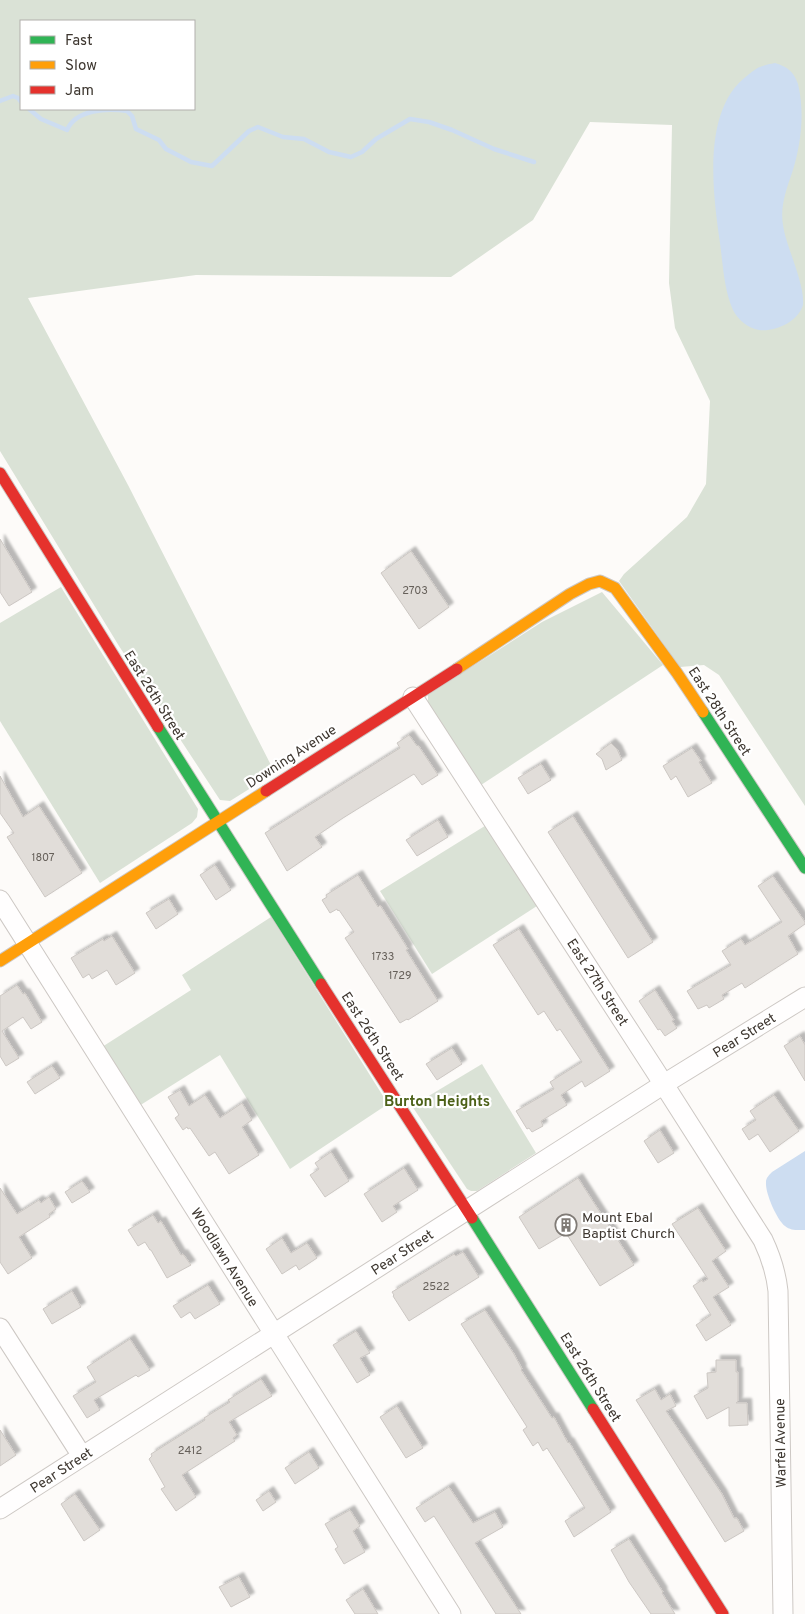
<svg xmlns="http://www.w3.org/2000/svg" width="805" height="1614" font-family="Overpass,sans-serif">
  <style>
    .green { fill: #dae2d6; fill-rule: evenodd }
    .water { fill: #cdddf1 }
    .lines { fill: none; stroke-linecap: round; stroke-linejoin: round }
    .stream { stroke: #cdddf1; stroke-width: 4.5 }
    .building { fill: #e1ddd9; stroke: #ccc7c3; filter: url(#shadow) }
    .street-casing { stroke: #cdc8c4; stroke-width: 21 }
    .fast-casing { stroke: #cdc8c4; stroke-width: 13 }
    .slow-casing { stroke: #cdc8c4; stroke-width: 13 }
    .jam-casing { stroke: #cdc8c4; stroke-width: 13 }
    .street { stroke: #fffefe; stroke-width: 19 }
    .fast { stroke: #30b455; stroke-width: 11 }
    .slow { stroke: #ff9f0a; stroke-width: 11 }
    .jam { stroke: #e5322d; stroke-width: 11 }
    .labels { text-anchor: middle; stroke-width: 4.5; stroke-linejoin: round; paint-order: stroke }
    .number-label { font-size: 11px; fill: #66605a }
    .street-label { font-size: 14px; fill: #3d362f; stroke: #fff }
    .poi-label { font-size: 14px; fill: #3d362f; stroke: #fff; text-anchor: start }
    .neighbourhood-label { font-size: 15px; font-weight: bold; fill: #4c6118; stroke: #fff }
  </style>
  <defs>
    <filter id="shadow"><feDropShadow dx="4.5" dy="-4.5" stdDeviation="1" flood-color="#0004"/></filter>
  </defs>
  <rect width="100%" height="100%" fill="#fdfbf9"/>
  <!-- green -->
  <g class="green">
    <path d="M0,0H805V806L719,675L704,665L680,667L619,581L624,574L687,517L706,484L710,401L675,328L669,283L672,125L590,122L533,220L451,277L196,275L28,298L128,485L275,773L230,801L220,800L119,646L0,451ZM21,21H194V109H21Z"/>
    <path d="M61,587L198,809L197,817L192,823L100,883L0,721V623Z"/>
    <path d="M602,592L663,665L481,785L428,705V695L542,622Z"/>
    <path d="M488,824L540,904L432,974L380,891Z"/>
    <path d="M271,917L388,1104L290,1169L220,1055L139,1106L102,1047L191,990L182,975Z"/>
    <path d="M482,1064L536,1153L477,1191H471L467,1189L412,1106Z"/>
  </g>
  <!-- water -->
  <g class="water">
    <path d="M775,63C788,67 793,71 798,84C805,113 801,145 792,173C786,190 780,207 783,225C786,247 805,283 803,305C798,322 775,332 759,330C748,328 738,320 733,310C724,290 723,265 720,243C713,194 701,109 748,75C751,73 756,68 760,67C764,65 770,64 775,63Z"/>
    <path d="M805,1151V1230C798,1230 791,1231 785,1226C777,1220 765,1193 766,1182C766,1178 769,1175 772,1172Z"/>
  </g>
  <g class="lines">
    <!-- stream -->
    <g class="stream">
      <path d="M0,101L13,96L18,98L21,102"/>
      <path d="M29,109L41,119L67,130C76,109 108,108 127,111L132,116L136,129L159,140L166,149L191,162L212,166L249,131L258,127L283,137L304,139L329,152L351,157L362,152L376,139L410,119L429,122L452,130L494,149L534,162"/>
    </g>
  </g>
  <!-- building -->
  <g class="building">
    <path d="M0,539L32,592L9,606L0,592Z"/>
    <path d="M411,551L449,607L419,629L381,573Z"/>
    <path d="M409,735L417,746L418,745L438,775L422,785L414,774L343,818L315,837L322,847L287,871L265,833L400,748L397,743Z"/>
    <path d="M611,743L617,749L622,760L606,770L602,759L596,754Z"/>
    <path d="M692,748L701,761L699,762L712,783L688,797L676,776L671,780L663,766Z"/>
    <path d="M541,764L551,780L528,794L518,778Z"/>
    <path d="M0,776L23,817L39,806L82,873L45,897L7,837L14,833L0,813Z"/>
    <path d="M573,816L653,942L628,958L548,832Z"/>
    <path d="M438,820L448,837L417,856L406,840Z"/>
    <path d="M215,865L231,890L216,900L200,875Z"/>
    <path d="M358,875L378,907L380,905L398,933L408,949L406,950L438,1001L408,1020L407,1019L400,1023L345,938L354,932L339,910L338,911L337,909L330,913L322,900L327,897L326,895Z"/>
    <path d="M773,876L805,922V924L788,936L798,954L745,988L742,983L722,995L724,999L709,1008L707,1005L698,1009L687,991L731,965L722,951L741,939L745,945L782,922L758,886Z"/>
    <path d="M169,899L178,914L156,929L146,913Z"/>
    <path d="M519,929L610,1071L585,1087L582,1081L561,1095L567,1105L541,1121L543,1126L532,1132L529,1128L527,1129L516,1111L554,1089L550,1082L582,1062L560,1029L557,1031L544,1011L538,1015L493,945Z"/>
    <path d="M112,936L135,973L116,985L107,970L92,979L89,974L83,978L71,958L103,939L104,941Z"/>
    <path d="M17,985L23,994L25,993L42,1022L31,1029L23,1017L2,1031L19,1058L6,1066L0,1056V996Z"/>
    <path d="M655,990L674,1020L672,1021L677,1028L665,1036L660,1029L658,1030L639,1001Z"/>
    <path d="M800,1036L805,1045V1081L784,1046Z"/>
    <path d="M452,1048L462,1064L437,1080L426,1064Z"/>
    <path d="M52,1066L60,1078L35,1094L27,1082Z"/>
    <path d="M180,1090L189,1106L205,1095L220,1118L242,1103L252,1120L242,1127L259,1155L229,1174L215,1152L209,1156L190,1128L188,1129L187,1127L183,1130L175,1118L179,1115L168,1097Z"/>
    <path d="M774,1095L799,1131L770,1152L758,1134L749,1140L742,1129L756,1120L750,1111Z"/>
    <path d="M660,1130L674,1153L658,1163L644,1141Z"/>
    <path d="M331,1152L349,1181L325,1197L310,1175L319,1169L315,1163Z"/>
    <path d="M404,1168L418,1190L393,1206L397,1212L382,1222L364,1194Z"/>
    <path d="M578,1178L634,1265L600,1286L566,1233L539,1249L519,1217Z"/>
    <path d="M82,1181L90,1192L72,1203L65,1192Z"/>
    <path d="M0,1188L17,1214L39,1200L41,1203L49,1197L56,1209L49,1214L50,1217L19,1237L32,1258L8,1274L0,1262Z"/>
    <path d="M698,1208L726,1251L712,1261L729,1287L713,1297L731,1325L706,1341L696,1325L711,1315L693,1286L702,1280L703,1282L708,1279L672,1224Z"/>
    <path d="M153,1215L158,1223L161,1221L181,1255L183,1254L191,1265L167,1278L151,1250H150L145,1242L138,1246L128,1230Z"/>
    <path d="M282,1238L291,1253L307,1243L317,1258L299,1270L296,1265L282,1274L266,1249Z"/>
    <path d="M463,1252L479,1277L409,1321L393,1296L394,1295L392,1292L454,1254L456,1256Z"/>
    <path d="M208,1285L220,1304L195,1319L190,1312L181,1318L173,1306Z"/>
    <path d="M72,1291L81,1307L52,1324L43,1309Z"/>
    <path d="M485,1310L514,1354L522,1369L521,1370L552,1418L554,1417L568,1443L569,1442L611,1512L574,1537L565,1521L585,1508L547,1448L543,1451L538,1442L533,1446L523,1430L527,1427L461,1324Z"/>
    <path d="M356,1331L370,1353L360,1358L370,1375L357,1383L333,1345Z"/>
    <path d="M130,1339L150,1370L138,1377L136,1375L94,1400L100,1410L87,1418L73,1396L96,1382L87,1367Z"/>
    <path d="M716,1360H736V1372H738V1401L736,1403H747L748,1425L729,1426V1407L707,1419L694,1396L708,1388L707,1373L716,1372Z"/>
    <path d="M261,1379L272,1396L229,1422L237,1435L233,1438L235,1441L182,1475L196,1497L176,1511L161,1489L165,1487L149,1459L152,1456L151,1454L205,1420L204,1418L230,1402L228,1400Z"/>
    <path d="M655,1389L661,1400L670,1394L676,1406L666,1411L722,1494L734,1518H737L744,1531L725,1542L636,1400Z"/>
    <path d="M397,1406L423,1448L406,1458L380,1417Z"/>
    <path d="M0,1430L16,1455L0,1466Z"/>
    <path d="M309,1452L319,1468L295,1484L285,1468Z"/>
    <path d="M449,1487L473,1523L495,1512L503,1527L475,1543L521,1614H496L434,1516L425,1522L416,1508Z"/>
    <path d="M269,1491L276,1502L263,1511L256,1500Z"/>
    <path d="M75,1494L100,1530L84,1541L61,1504Z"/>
    <path d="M350,1510L360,1526L353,1531L365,1552L344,1564L335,1549L338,1547L325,1524Z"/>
    <path d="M629,1539L663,1592L662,1593L675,1614H651L629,1582L611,1550Z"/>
    <path d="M239,1577L250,1597L231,1607L219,1587Z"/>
    <path d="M363,1589L378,1614H355L346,1600Z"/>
  </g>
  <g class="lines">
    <!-- street casing -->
    <g class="street-casing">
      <g id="street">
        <path d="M413,697L654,1069L763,1240C771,1257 776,1272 778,1291L783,1614"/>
        <path d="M0,900L451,1614"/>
        <path d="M0,1328L82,1456"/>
        <path d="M0,1509L664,1084L805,997"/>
      </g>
    </g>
    <!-- fast casing -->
    <g class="fast-casing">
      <g id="fast">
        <path d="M703,712L805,868"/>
        <path d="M158,727L321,984"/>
        <path d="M472,1218L593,1409"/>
      </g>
    </g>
    <!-- slow casing -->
    <g class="slow-casing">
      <g id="slow">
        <path d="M457,669L570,594L589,584L600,581L615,588L677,673L703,712"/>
        <path d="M0,961L266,791"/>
      </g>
    </g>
    <!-- jam casing -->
    <g class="jam-casing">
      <g id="jam">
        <path d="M0,473L158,727"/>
        <path d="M266,791L457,669"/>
        <path d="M321,984L472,1218"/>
        <path d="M593,1409L723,1614"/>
      </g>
    </g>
    <!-- street -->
    <use href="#street" class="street"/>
    <!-- fast -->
    <use href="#fast" class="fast"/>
    <!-- slow -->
    <use href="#slow" class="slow"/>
    <!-- jam -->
    <use href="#jam" class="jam"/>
  </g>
  <!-- icons -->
  <defs>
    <g id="building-ring" transform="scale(1.125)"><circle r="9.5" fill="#fff" stroke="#807b76" stroke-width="1.5"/><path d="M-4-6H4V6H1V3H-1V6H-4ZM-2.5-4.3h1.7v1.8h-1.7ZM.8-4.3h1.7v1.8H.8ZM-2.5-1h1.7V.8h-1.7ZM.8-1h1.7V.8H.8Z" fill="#807b76"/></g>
  </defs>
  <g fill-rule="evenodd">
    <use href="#building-ring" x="566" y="1225"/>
  </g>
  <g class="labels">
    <!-- number labels -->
    <g class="number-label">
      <text x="415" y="594">2703</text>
      <text x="43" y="861">1807</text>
      <text x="383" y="960">1733</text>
      <text x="400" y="979">1729</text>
      <text x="436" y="1290">2522</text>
      <text x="190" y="1454">2412</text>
    </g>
    <!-- street labels -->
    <g class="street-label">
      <text transform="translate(155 695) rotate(58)" y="5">East 26th Street</text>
      <text transform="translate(720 711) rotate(57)" y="5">East 28th Street</text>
      <text transform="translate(291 756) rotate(-33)" y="5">Downing Avenue</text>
      <text transform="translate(598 982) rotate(57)" y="5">East 27th Street</text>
      <text transform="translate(744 1035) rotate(-32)" y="5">Pear Street</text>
      <text transform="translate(373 1036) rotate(57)" y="5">East 26th Street</text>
      <text transform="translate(402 1252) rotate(-33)" y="5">Pear Street</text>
      <text transform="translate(225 1257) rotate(58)" y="5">Woodlawn Avenue</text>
      <text transform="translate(591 1377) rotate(58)" y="5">East 26th Street</text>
      <text transform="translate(780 1443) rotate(-91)" y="5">Warfel Avenue</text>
      <text transform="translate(61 1470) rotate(-33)" y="5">Pear Street</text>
    </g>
    <!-- poi labels -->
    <g class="poi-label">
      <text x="582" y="1222">Mount Ebal<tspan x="582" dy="16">Baptist Church</tspan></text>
    </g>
    <!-- neighbourhood labels -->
    <g class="neighbourhood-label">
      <text x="437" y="1106">Burton Heights</text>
    </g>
  </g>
  <!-- legend -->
  <rect x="20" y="20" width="175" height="90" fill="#ffffff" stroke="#b1afac"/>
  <rect x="30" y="36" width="25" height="8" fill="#30b455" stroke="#b1afac"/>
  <text x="65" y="45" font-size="15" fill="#3d362f">Fast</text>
  <rect x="30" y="61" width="25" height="8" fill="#ff9f0a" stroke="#b1afac"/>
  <text x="65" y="70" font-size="15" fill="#3d362f">Slow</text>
  <rect x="30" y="86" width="25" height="8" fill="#e5322d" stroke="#b1afac"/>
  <text x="65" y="95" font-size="15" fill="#3d362f">Jam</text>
</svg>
